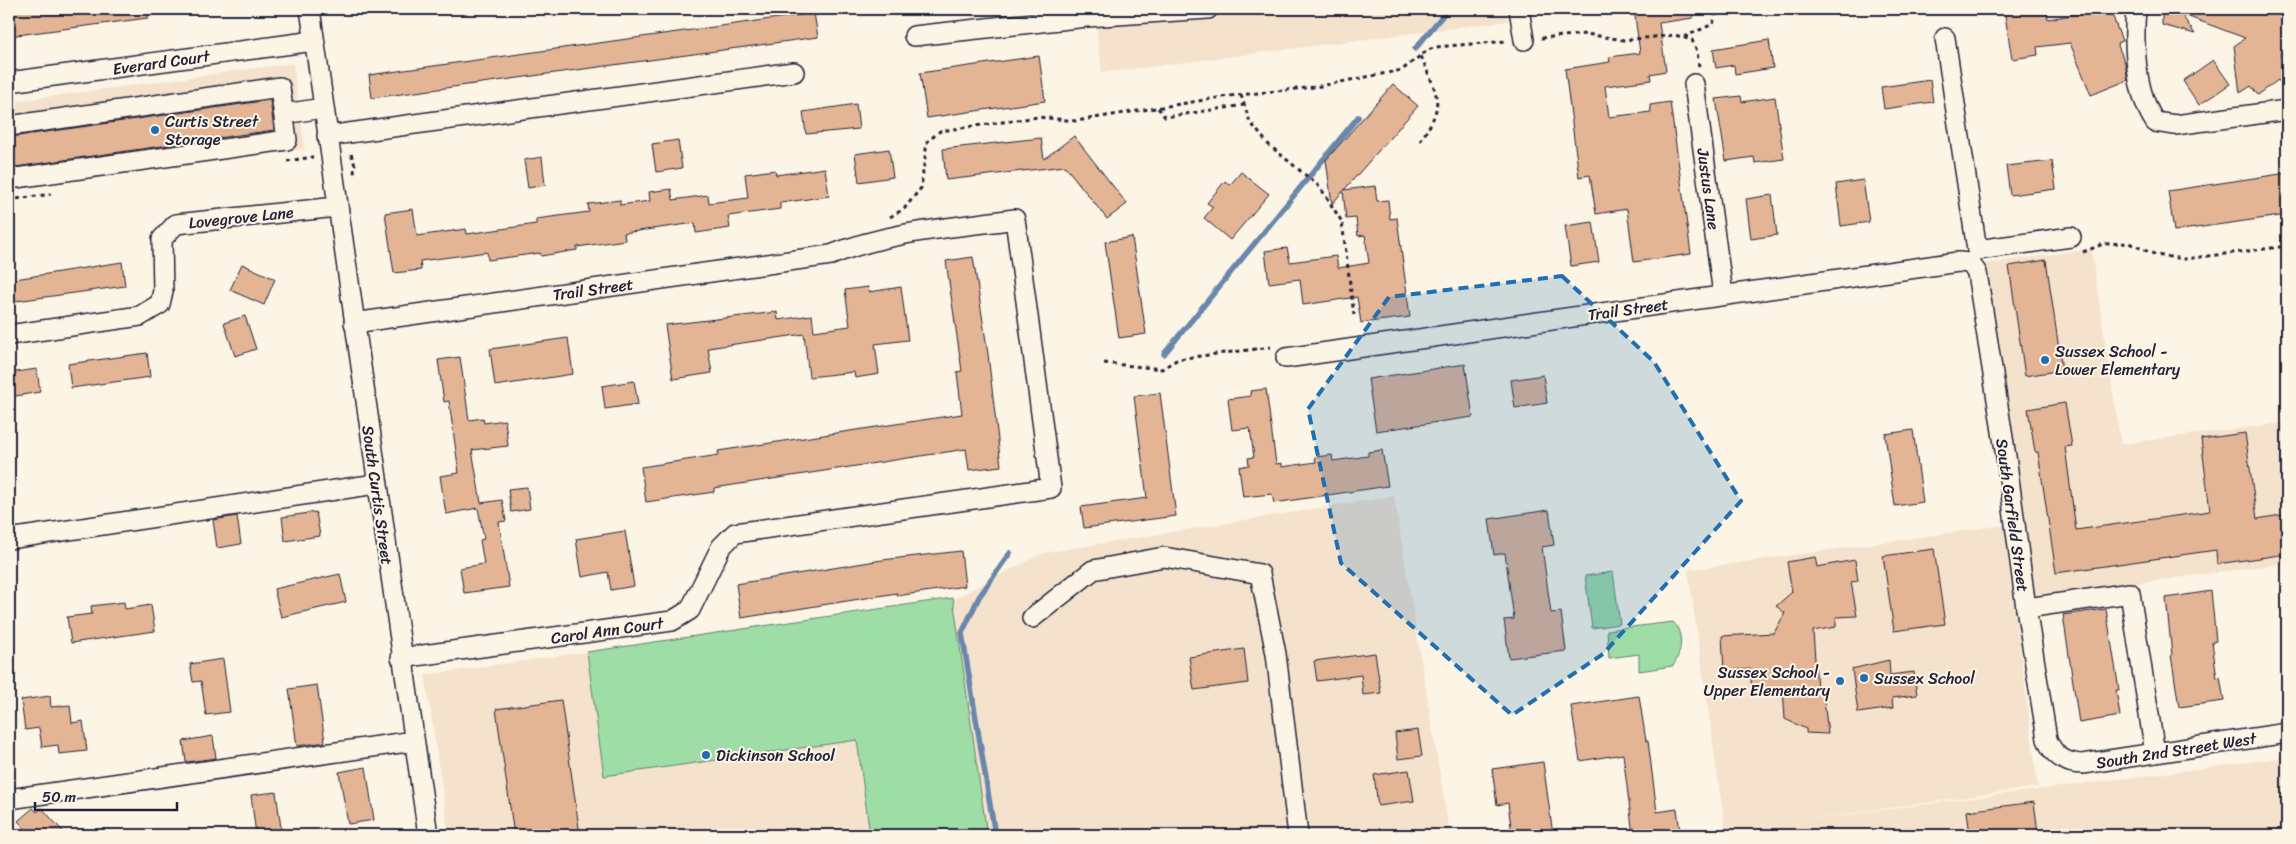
<svg xmlns="http://www.w3.org/2000/svg" width="2296" height="844" font-family="Sriracha,sans-serif">
  <style>
    .built { fill: #f5e2cd }
    .green { fill: #9fdda6; stroke: #608070 }
    .lines { fill: none; stroke-linecap: round; stroke-linejoin: round }
    .stream { stroke: #6887aa; stroke-width: 5.5 }
    .building { fill: #e4b595; stroke: #22223b }
    .minor-casing { stroke: #22223b; stroke-width: 22 }
    .path { stroke: #22223b; stroke-width: 3; stroke-dasharray: 4 4; stroke-linecap: butt }
    .minor { stroke: #fcf5e5; stroke-width: 19 }
    .marked { fill: #1f6fb2; fill-opacity: 0.2; stroke: #1f6fb2; stroke-width: 4; stroke-dasharray: 10 6; stroke-linejoin: round }
    .poi-dot { fill: #1f6fb2; stroke: #fcf5e5; stroke-width: 2 }
    .labels { text-anchor: middle; stroke-width: 4; stroke-linejoin: round; paint-order: stroke }
    .street-label { font-size: 16px; fill: #22223b; stroke: #fcf5e5 }
    .poi-label { font-size: 16px; fill: #22223b; stroke: #fcf5e5; text-anchor: start }
  </style>
  <rect width="100%" height="100%" fill="#fcf5e5"/>
  <filter id="ink" filterUnits="userSpaceOnUse"><feTurbulence type="fractalNoise" baseFrequency=".02" numOctaves="2"/><feDisplacementMap in="SourceGraphic" scale="10" xChannelSelector="R" yChannelSelector="G"/><feConvolveMatrix kernelMatrix="1 2 1 2 8 2 1 2 1" color-interpolation-filters="sRGB"/></filter>
  <g filter="url(#ink)">
    <!-- built -->
    <g class="built">
      <path d="M1094,9H1507L1508,21L1102,73Z"/>
      <path d="M293,63L305,149L9,190V102Z"/>
      <path d="M2091,249L2121,444L2287,422V563L2036,597L1984,264Z"/>
      <path d="M1394,496L1450,835H449L425,675L953,599L1043,553Z"/>
      <path d="M2004,525L2038,787L1798,821L2287,757V835H1726L1688,570Z"/>
    </g>
    <!-- green -->
    <g class="green">
      <path d="M1613,572L1620,624L1592,628L1585,576Z"/>
      <path d="M953,598L987,835H870L857,740L604,776L587,652Z"/>
      <path d="M1673,622C1685,634 1681,654 1673,666L1639,671V654L1609,658L1607,630Z"/>
    </g>
    <g class="lines">
      <!-- stream -->
      <g class="stream">
        <path d="M1415,49L1448,9"/>
        <path d="M1164,354L1358,117"/>
        <path d="M995,835L962,633L979,597L1010,553"/>
      </g>
    </g>
    <!-- building -->
    <g class="building">
      <path d="M9,9H147L148,18L9,36Z"/>
      <path d="M1634,9H1692L1693,18L1659,23L1666,71L1650,74L1651,80L1605,86L1609,117L1651,112L1650,105L1670,102L1691,254L1634,262L1627,209L1596,214L1590,175L1579,177L1565,69L1610,62L1609,57L1640,53Z"/>
      <path d="M2004,9H2046L2048,19L2110,9L2122,41L2117,43L2125,63L2128,80L2091,95L2070,43L2037,47L2038,55L2012,59Z"/>
      <path d="M2162,9H2287V30L2280,56L2287,67V92L2278,80L2258,95L2251,86L2240,93L2234,46L2245,38L2181,14L2195,34L2162,25Z"/>
      <path d="M814,13L818,37L372,98L369,75Z"/>
      <path d="M1769,40L1773,68L1735,74L1734,65L1716,68L1713,49Z"/>
      <path d="M1039,56L1045,101L927,118L920,73Z"/>
      <path d="M2213,60L2230,84L2199,105L2183,81Z"/>
      <path d="M1930,80L1933,102L1884,109L1881,87Z"/>
      <path d="M1393,84L1418,106L1344,190L1375,186L1377,201L1388,200L1390,219L1397,218L1410,317L1361,323L1357,297L1303,305L1300,279L1269,283L1265,251L1287,248L1290,262L1336,256L1338,268L1369,263L1365,235L1358,236L1356,218L1346,219L1343,191L1332,204L1326,160Z"/>
      <path d="M1741,96L1742,102L1775,97L1784,159L1755,163L1754,157L1726,161L1716,99Z"/>
      <path d="M270,100L274,130L15,167L11,137Z"/>
      <path d="M856,104L859,129L806,134L803,112Z"/>
      <path d="M1074,136L1127,204L1107,219L1065,166L946,180L943,149L1041,138L1044,159Z"/>
      <path d="M678,140L682,168L656,172L652,144Z"/>
      <path d="M889,149L893,177L859,182L855,154Z"/>
      <path d="M542,157L545,185L528,188L524,160Z"/>
      <path d="M2052,161L2056,189L2010,195L2006,166Z"/>
      <path d="M825,168L829,196L780,203V209L728,216L730,228L696,233L695,223L624,233L625,240L577,247V250L541,256L540,253L488,260L487,252L420,261L421,270L394,273L385,213L413,209L417,236L466,229L467,234L536,224V219L589,212L588,204L620,200V205L650,201L649,192L671,189L673,200L708,195L709,203L748,198L745,174L775,170L776,175Z"/>
      <path d="M1241,172L1269,194L1230,240L1204,218L1213,207L1207,203L1225,181L1230,185Z"/>
      <path d="M2287,173V215L2174,231L2168,191Z"/>
      <path d="M1863,180L1869,222L1841,226L1836,184Z"/>
      <path d="M1772,195L1777,235L1751,239L1746,199Z"/>
      <path d="M1593,222L1599,262L1571,266L1565,226Z"/>
      <path d="M1132,237L1146,334L1119,338L1105,242Z"/>
      <path d="M973,257L988,354L1001,466L969,470L966,449L714,488V492L646,502L641,467L719,455L718,451L962,414L957,372L962,371L946,261Z"/>
      <path d="M2046,260L2062,370L2025,376L2009,266Z"/>
      <path d="M122,262L125,286L9,302V280Z"/>
      <path d="M242,264L275,279L264,305L230,290Z"/>
      <path d="M868,287L869,292L901,287L908,340L875,344L879,374L855,378L854,372L809,377L804,334L708,348L712,373L673,379L665,325L777,312L778,320L812,315L814,331L850,326L845,290Z"/>
      <path d="M245,316L256,349L235,356L224,323Z"/>
      <path d="M568,338L573,374L495,386L490,349Z"/>
      <path d="M147,353L150,377L71,388L68,364Z"/>
      <path d="M460,357L469,420L483,418L484,423L505,420L508,446L472,450L481,503L502,500L506,521L499,522L509,587L464,593L460,568L484,564L480,540L484,539L478,508L446,514L440,476L459,473L449,401L444,402L438,360Z"/>
      <path d="M1465,364L1473,417L1376,431L1368,379Z"/>
      <path d="M37,369L40,392L9,397V373Z"/>
      <path d="M1543,375L1547,403L1515,408L1511,380Z"/>
      <path d="M634,381L638,404L605,409L602,386Z"/>
      <path d="M1266,389L1276,464L1282,463V467L1316,462L1315,457L1332,455L1333,461L1368,456V452L1382,450L1388,486L1274,503L1272,494L1243,497L1239,467L1249,465L1248,458L1254,457L1250,428L1232,430L1228,399L1251,396L1250,391Z"/>
      <path d="M1160,393L1176,516L1084,528L1081,507L1147,498L1134,396Z"/>
      <path d="M2065,403L2072,446L2065,447L2076,530L2210,511L2201,439L2245,433L2257,519L2287,514V554L2217,564L2216,550L2056,573L2038,452H2035L2028,409Z"/>
      <path d="M1913,430L1923,502L1895,506L1885,434Z"/>
      <path d="M527,487L530,509L511,512L508,489Z"/>
      <path d="M1549,510L1554,545L1542,547L1551,613L1561,612L1566,651L1509,658L1504,620L1514,619L1505,553L1494,555L1489,519Z"/>
      <path d="M316,512L320,536L285,541L282,517Z"/>
      <path d="M237,516L241,544L217,548L213,520Z"/>
      <path d="M625,531L634,586L611,590L608,572L582,577L576,539Z"/>
      <path d="M1934,549L1945,624L1894,631L1883,556Z"/>
      <path d="M961,551L965,586L897,596V593L741,618L736,584L882,560Z"/>
      <path d="M1815,557L1817,567L1855,560L1858,581L1851,582L1857,616L1836,617V627L1813,631L1817,689L1823,691L1828,734L1806,733V729L1785,719L1783,688L1752,690L1750,669L1724,671L1722,636L1774,633L1785,613L1776,606L1792,592L1787,562Z"/>
      <path d="M340,574L346,602L281,617L274,589Z"/>
      <path d="M2211,591L2216,641L2212,642L2217,678L2220,677L2224,701L2179,707L2171,655H2172L2166,598Z"/>
      <path d="M124,602L125,609L151,605L155,631L71,643L67,617L92,614L91,606Z"/>
      <path d="M2106,609L2119,690H2116L2120,716L2079,723L2063,615Z"/>
      <path d="M1244,649L1248,683L1194,690L1189,657Z"/>
      <path d="M1375,653L1381,693L1363,695L1361,675L1317,681L1314,661Z"/>
      <path d="M223,659L230,712L206,715L201,681L193,682L190,664Z"/>
      <path d="M1889,660L1890,675L1914,672L1917,695L1892,698L1893,708L1858,713L1852,669Z"/>
      <path d="M317,685L325,742L297,746L289,689Z"/>
      <path d="M50,696L51,707L70,705L72,723L83,721L87,751L59,754L58,745L42,747L39,728L25,730L21,700Z"/>
      <path d="M1639,696L1646,741H1648L1657,812L1677,809L1680,832L1633,835L1623,754L1580,761L1571,706Z"/>
      <path d="M561,700L580,835H514L496,709Z"/>
      <path d="M1418,730L1422,756L1398,759L1395,733Z"/>
      <path d="M213,736L216,758L186,762L183,741Z"/>
      <path d="M1543,762L1553,835H1512L1508,803L1497,805L1492,769Z"/>
      <path d="M366,767L374,820L348,824L339,772Z"/>
      <path d="M1409,770L1414,801L1378,806L1374,775Z"/>
      <path d="M276,792L282,835H256L251,795Z"/>
      <path d="M2034,802L2038,833L1970,835L1967,811Z"/>
      <path d="M33,808L37,812L42,808L66,835H31L18,821Z"/>
    </g>
    <g class="lines">
      <!-- minor casing -->
      <g class="minor-casing">
        <g id="minor">
          <path d="M310,9L428,835"/>
          <path d="M1519,9L1524,40"/>
          <path d="M2136,9C2133,44 2135,92 2155,122L2175,125L2287,110"/>
          <path d="M914,36L1087,17L1208,9"/>
          <path d="M1945,38L1977,250"/>
          <path d="M9,82L314,41"/>
          <path d="M1694,84L1723,294"/>
          <path d="M284,114L323,108"/>
          <path d="M9,126L280,87L287,140L9,179"/>
          <path d="M327,136L794,72"/>
          <path d="M1977,250L2071,237"/>
          <path d="M1970,263L1977,273L2007,463L2026,608L2047,739C2053,756 2066,764 2083,764L2287,733"/>
          <path d="M354,323L831,255C889,231 953,228 1015,219L1051,488L735,533L721,547L690,610L672,621L401,658"/>
          <path d="M9,335L140,316L160,304L163,291L162,239L176,224L337,207"/>
          <path d="M1286,358L1958,262L1970,263"/>
          <path d="M9,539L376,484"/>
          <path d="M2026,608L2130,593L2155,753"/>
          <path d="M1032,618L1093,570L1164,557L1260,574L1276,654L1298,835"/>
          <path d="M9,799L414,741"/>
        </g>
      </g>
      <!-- path -->
      <g class="path">
        <path d="M1684,37L1713,24L1717,9"/>
        <path d="M1541,38L1586,34L1624,40L1675,35L1692,40L1697,51L1699,67"/>
        <path d="M1241,95L1250,122L1269,145L1320,187L1342,222L1354,315"/>
        <path d="M1158,108L1165,117L1245,105"/>
        <path d="M1420,141C1447,102 1437,96 1421,56"/>
        <path d="M351,154L355,165L354,174"/>
        <path d="M287,161L313,157"/>
        <path d="M9,200L51,194"/>
        <path d="M890,217L904,209L921,188L927,142L940,131L1038,117L1076,121L1229,96L1315,87L1402,70L1428,50L1436,47L1507,41"/>
        <path d="M2083,252L2103,244L2129,243L2156,255L2184,259L2287,246"/>
        <path d="M1104,363L1162,369L1178,359L1271,347"/>
      </g>
      <!-- minor -->
      <use href="#minor" class="minor"/>
    </g>
  </g>
  <!-- marked area -->
  <path class="marked" d="M1562,276L1654,362L1741,501L1603,654L1512,715L1341,563L1308,409L1389,297Z"/>
  <!-- markers -->
  <g class="poi-dot">
    <circle cx="155" cy="130" r="5"/>
    <circle cx="2045" cy="360" r="5"/>
    <circle cx="1864" cy="678" r="5"/>
    <circle cx="1840" cy="681" r="5"/>
    <circle cx="706" cy="755" r="5"/>
  </g>
  <g class="labels">
    <!-- street labels -->
    <g class="street-label">
      <text transform="translate(161 62) rotate(-8)" y="6">Everard Court</text>
      <text transform="translate(1709 189) rotate(82)" y="6">Justus Lane</text>
      <text transform="translate(241 217) rotate(-6)" y="6">Lovegrove Lane</text>
      <text transform="translate(593 289) rotate(-8)" y="6">Trail Street</text>
      <text transform="translate(1628 309) rotate(-8)" y="6">Trail Street</text>
      <text transform="translate(378 495) rotate(82)" y="6">South Curtis Street</text>
      <text transform="translate(2013 515) rotate(82)" y="6">South Garfield Street</text>
      <text transform="translate(607 630) rotate(-8)" y="6">Carol Ann Court</text>
      <text transform="translate(2176 750) rotate(-9)" y="6">South 2nd Street West</text>
    </g>
    <!-- poi labels -->
    <g class="poi-label">
      <text x="165" y="127">Curtis Street<tspan x="165" dy="18">Storage</tspan></text>
      <text x="2055" y="357">Sussex School -<tspan x="2055" dy="18">Lower Elementary</tspan></text>
      <text x="1830" y="678" text-anchor="end">Sussex School -<tspan x="1830" dy="18">Upper Elementary</tspan></text>
      <text x="1874" y="684">Sussex School</text>
      <text x="716" y="761">Dickinson School</text>
    </g>
  </g>
  <!-- margin -->
  <rect width="2296" height="844" fill="none" stroke="#fcf5e5" stroke-width="30"/>
  <rect x="15" y="15" width="2266" height="814" fill="none" stroke="#22223b" stroke-width="2" filter="url(#ink)"/>
  <!-- scale -->
  <path d="M35 802v8h142v-8" fill="none" stroke="#22223b" stroke-width="2.5"/>
  <text x="42" y="802" font-size="15" fill="#22223b" stroke="#fcf5e5" stroke-width="4" paint-order="stroke">50 m</text>
</svg>
